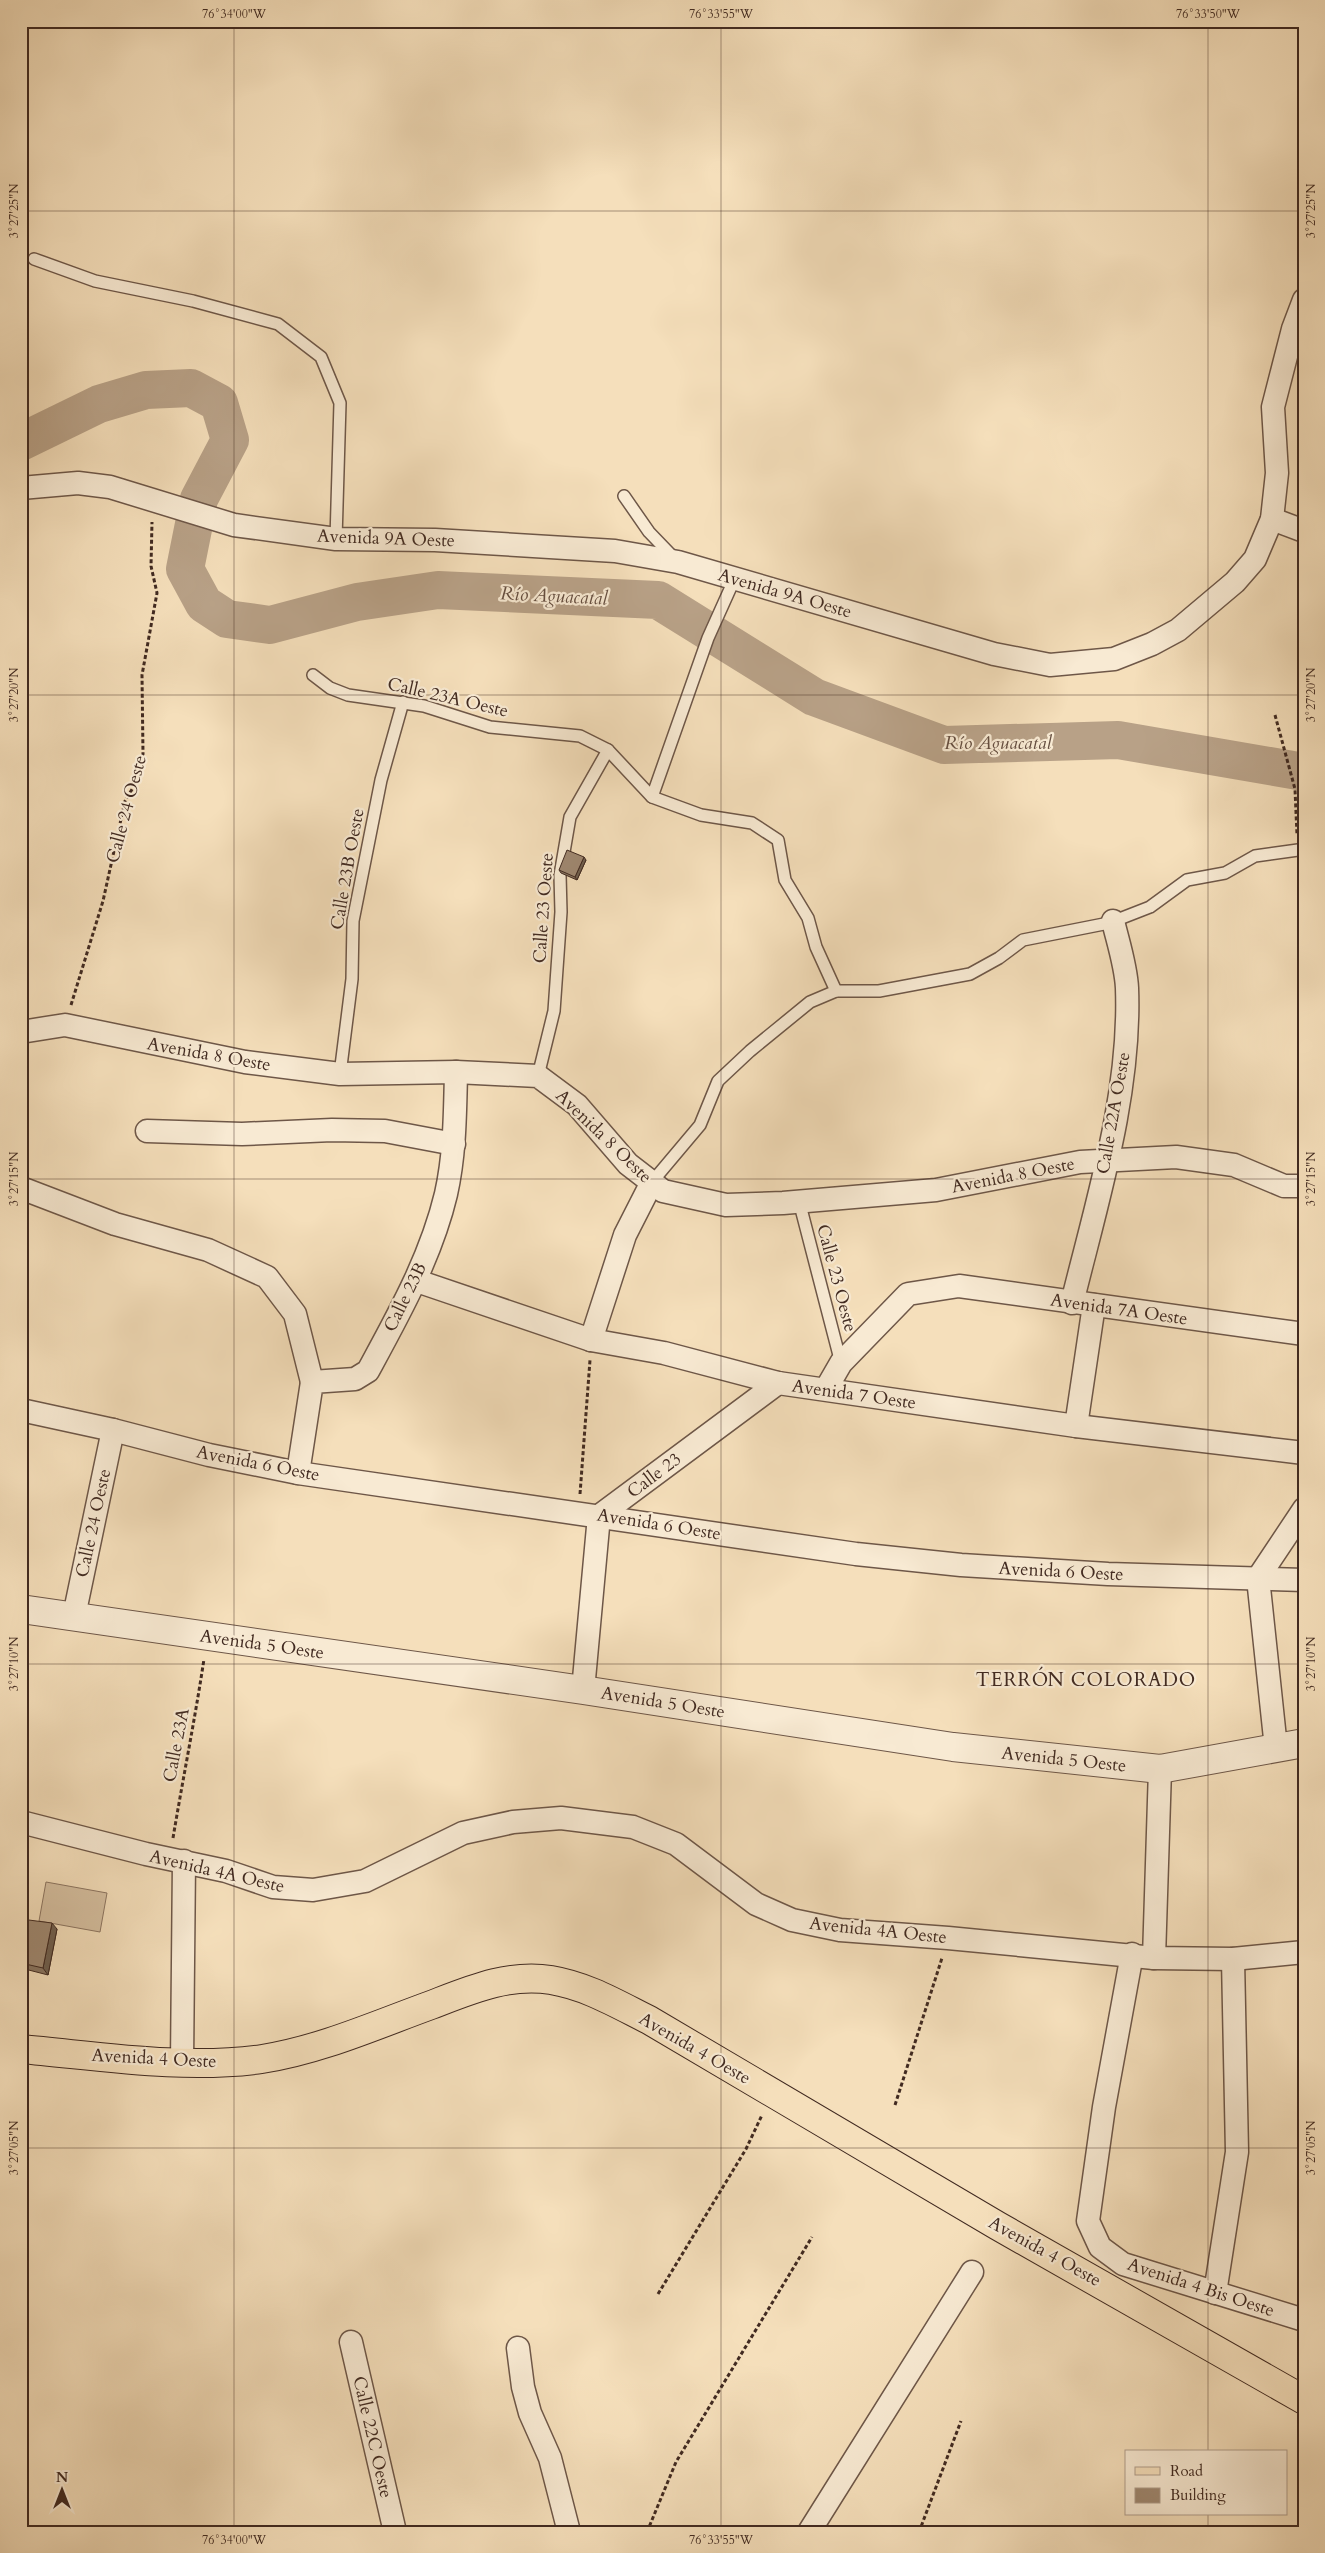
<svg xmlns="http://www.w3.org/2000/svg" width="1325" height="2553" font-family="Cardo,serif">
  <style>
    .green { fill: #d6c0a1; stroke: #8c7561 }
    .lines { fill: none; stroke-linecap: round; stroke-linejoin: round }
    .river { stroke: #b8a187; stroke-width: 38 }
    .service-casing { stroke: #6e5748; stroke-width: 14 }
    .minor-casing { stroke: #6e5748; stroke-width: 25 }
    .tertiary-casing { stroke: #6e5748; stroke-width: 30 }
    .primary-casing { stroke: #412a21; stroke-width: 30 }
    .path { stroke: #412a21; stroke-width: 3; stroke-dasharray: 4 2.5; stroke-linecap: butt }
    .service { stroke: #f8ead3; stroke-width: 11 }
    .minor { stroke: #f8ead3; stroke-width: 22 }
    .tertiary { stroke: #f8ead3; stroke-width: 28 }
    .primary { stroke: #f5dfbb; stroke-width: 28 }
    .wall { fill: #897561; stroke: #412a21 }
    .shaded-wall { fill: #6f5f4f; stroke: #412a21 }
    .building { fill: #9f8871; stroke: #412a21 }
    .ticks { fill: none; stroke: #412a21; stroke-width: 1; stroke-opacity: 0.45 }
    .labels { text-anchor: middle; stroke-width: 4.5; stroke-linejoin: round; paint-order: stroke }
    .street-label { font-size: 18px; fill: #412a21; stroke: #f8ead3 }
    .water-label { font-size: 19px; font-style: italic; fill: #654e40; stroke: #f8ead3 }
    .neighbourhood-label { font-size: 19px; letter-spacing: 1px; fill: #412a21; stroke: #f8ead3 }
    .neatline { fill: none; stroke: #412a21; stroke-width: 2 }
    .ticks-label { font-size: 12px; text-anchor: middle; fill: #412a21 }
  </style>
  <rect width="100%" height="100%" fill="#f5dfbb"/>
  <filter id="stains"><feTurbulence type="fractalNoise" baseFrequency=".004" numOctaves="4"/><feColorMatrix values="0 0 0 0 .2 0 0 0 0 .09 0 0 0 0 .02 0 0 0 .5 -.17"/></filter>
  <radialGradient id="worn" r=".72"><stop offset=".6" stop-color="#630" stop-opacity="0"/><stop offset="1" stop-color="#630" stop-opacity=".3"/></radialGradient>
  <!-- green -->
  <path class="green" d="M46,1882L107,1893L100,1932L39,1921Z"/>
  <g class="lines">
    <!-- river -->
    <path class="river" d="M21,442L99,404L146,390L191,388L219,403L230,440L199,499L185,569L204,604L227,619L270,625L357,602L438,590L658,600L814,697L944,745L1118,740L1304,772"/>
    <!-- service casing -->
    <g class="service-casing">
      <g id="service">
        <path d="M34,259L95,281L193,301L278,324L321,357L340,403L336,539"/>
        <path d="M624,496L649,532L675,559"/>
        <path d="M313,675L330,688L348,695L424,706L490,727L580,736L608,750"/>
        <path d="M652,797L701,815L752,823L778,840L785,880L808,918L816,947L836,991"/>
        <path d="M340,1074L352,979L353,921L381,780L403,702"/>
        <path d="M538,1076L554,1011L561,912L560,875L570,817L608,750L652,797L708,638L735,578"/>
        <path d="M652,1182L700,1125L718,1081L750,1051L810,1002L836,991H879L970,974L999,958L1023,940L1109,923L1150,907L1187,880L1225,873L1255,856L1298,850"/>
        <path d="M799,1201L841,1363"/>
      </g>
    </g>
    <!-- minor casing -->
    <g class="minor-casing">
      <g id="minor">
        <path d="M21,488L78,483L110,487L234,525L336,539L435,540L615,551L678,562L994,654L1050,665L1114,659L1152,644L1178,630L1235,582L1255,559L1272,519L1277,473L1273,407L1293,329L1304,300"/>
        <path d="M1272,519L1304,531"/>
        <path d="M21,1032L65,1025L245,1062L340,1074L456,1072L538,1076L577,1105L628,1164L663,1191L726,1205L783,1203L936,1190L1080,1162L1176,1157L1234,1165L1284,1186H1304"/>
        <path d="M147,1131L242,1134L332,1130L385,1131L454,1144"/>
        <path d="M21,1188L115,1224L208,1250L267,1277L295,1314L312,1382"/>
        <path d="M417,1281L591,1340L664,1353L778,1383L1076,1426L1304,1453"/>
        <path d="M1072,1303C1097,1201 1131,1094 1127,988C1126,966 1118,942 1113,921"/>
        <path d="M591,1340L625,1235L652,1182"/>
        <path d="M826,1389L841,1363L908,1294L959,1286L1304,1334"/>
        <path d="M21,1410L113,1430L209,1455L298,1473L856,1554L961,1565L1108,1574L1304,1580"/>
        <path d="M1076,1426L1094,1305"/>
        <path d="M298,1473L312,1382L355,1379L368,1371C399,1314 431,1257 446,1194C455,1154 455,1113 456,1072"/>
        <path d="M74,1616L113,1430"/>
        <path d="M583,1690L599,1516L778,1383"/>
        <path d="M1276,1748L1258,1578L1304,1509"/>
        <path d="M21,1822L146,1854L226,1871L273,1887L313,1890L365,1881L463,1833L513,1822L561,1818L633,1827L676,1844L756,1904L792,1920L840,1930L948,1938L1154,1958L1233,1959L1304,1952"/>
        <path d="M1132,1954L1104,2107L1088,2221L1100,2247L1123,2264L1304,2320"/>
        <path d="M1154,1958L1160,1769"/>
        <path d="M182,2063L184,1861"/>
        <path d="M1215,2293L1237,2152L1233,1959"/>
        <path d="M351,2342L395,2532"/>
        <path d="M518,2348L523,2387L530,2413L550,2458L569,2532"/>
        <path d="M809,2532L972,2272"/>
      </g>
    </g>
    <!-- tertiary casing -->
    <g class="tertiary-casing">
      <path id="tertiary" d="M21,1609L583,1690L953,1747L1160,1769L1304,1743"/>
    </g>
    <!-- primary casing -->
    <g class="primary-casing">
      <path id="primary" d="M21,2049C100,2056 183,2070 262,2059C320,2050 376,2025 431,2005C470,1990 509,1973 551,1980C587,1986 617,2004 649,2020L998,2226L1304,2400"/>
    </g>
    <!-- path -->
    <g class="path">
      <path d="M1275,715L1295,789L1297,835"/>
      <path d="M71,1005L103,901L125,801L137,781L143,754L142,675L157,593L151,566L152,522"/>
      <path d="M580,1494L590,1360"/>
      <path d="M173,1838C183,1778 195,1719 204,1659"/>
      <path d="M895,2105L942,1958"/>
      <path d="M658,2294L746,2149L762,2115"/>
      <path d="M647,2532L676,2462L812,2237"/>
      <path d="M919,2532L961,2421"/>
    </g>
    <!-- service -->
    <use href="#service" class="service"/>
    <!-- minor -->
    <use href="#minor" class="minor"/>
    <!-- tertiary -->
    <use href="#tertiary" class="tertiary"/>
    <!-- primary -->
    <use href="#primary" class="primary"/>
  </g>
  <!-- wall -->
  <g class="wall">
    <path d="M586,860L577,880L561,873L559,870Z"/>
    <path d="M21,1919L57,1929L48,1975L21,1968Z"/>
  </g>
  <!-- shaded-wall -->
  <g class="shaded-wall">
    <path d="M584,857L586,860L577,880L575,877Z"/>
    <path d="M52,1923L57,1929L48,1975L43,1968Z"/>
  </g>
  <!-- building -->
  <g class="building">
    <path d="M567,850L584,857L575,877L559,870Z"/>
    <path d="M21,1919L52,1923L43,1968L21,1963Z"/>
  </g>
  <!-- ticks -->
  <path class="ticks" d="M234,21V2532M721,21V2532M1208,21V2452M21,211H1304M21,695H1304M21,1179H1304M21,1664H1304M21,2148H1304M1208,2514V2532"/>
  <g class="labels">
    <!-- street labels -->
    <g class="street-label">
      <text transform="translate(386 538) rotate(2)" y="6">Avenida 9A Oeste</text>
      <text transform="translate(785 593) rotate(16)" y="6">Avenida 9A Oeste</text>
      <text transform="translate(448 697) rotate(13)" y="6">Calle 23A Oeste</text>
      <text transform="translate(126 809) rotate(-75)" y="6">Calle 24 Oeste</text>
      <text transform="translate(347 869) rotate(-80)" y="6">Calle 23B Oeste</text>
      <text transform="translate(543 908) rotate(-86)" y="6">Calle 23 Oeste</text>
      <text transform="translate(209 1054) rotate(10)" y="6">Avenida 8 Oeste</text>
      <text transform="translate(1113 1113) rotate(-80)" y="6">Calle 22A Oeste</text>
      <text transform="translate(604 1136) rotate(44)" y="6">Avenida 8 Oeste</text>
      <text transform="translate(1013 1175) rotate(-11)" y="6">Avenida 8 Oeste</text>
      <text transform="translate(837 1278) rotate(75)" y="6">Calle 23 Oeste</text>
      <text transform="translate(405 1297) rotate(-64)" y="6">Calle 23B</text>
      <text transform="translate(1119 1309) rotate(8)" y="6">Avenida 7A Oeste</text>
      <text transform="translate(854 1394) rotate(8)" y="6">Avenida 7 Oeste</text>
      <text transform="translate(258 1463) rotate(11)" y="6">Avenida 6 Oeste</text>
      <text transform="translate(654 1475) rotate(-37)" y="6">Calle 23</text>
      <text transform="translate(93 1523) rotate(-78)" y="6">Calle 24 Oeste</text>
      <text transform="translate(659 1524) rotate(9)" y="6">Avenida 6 Oeste</text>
      <text transform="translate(1061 1571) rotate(3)" y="6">Avenida 6 Oeste</text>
      <text transform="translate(262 1644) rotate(8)" y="6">Avenida 5 Oeste</text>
      <text transform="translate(663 1702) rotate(9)" y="6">Avenida 5 Oeste</text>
      <text transform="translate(176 1745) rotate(-79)" y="6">Calle 23A</text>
      <text transform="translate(1064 1759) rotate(6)" y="6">Avenida 5 Oeste</text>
      <text transform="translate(217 1871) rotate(13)" y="6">Avenida 4A Oeste</text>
      <text transform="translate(878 1930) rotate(6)" y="6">Avenida 4A Oeste</text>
      <text transform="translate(695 2048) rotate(30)" y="6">Avenida 4 Oeste</text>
      <text transform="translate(154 2058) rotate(3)" y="6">Avenida 4 Oeste</text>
      <text transform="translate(1045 2251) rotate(29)" y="6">Avenida 4 Oeste</text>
      <text transform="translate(1201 2287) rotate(18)" y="6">Avenida 4 Bis Oeste</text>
      <text transform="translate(373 2437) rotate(77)" y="6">Calle 22C Oeste</text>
    </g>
    <!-- water labels -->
    <g class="water-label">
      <text transform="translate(554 595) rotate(3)" y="7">Río Aguacatal</text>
      <text x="998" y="749">Río Aguacatal</text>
    </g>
    <!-- neighbourhood labels -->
    <g class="neighbourhood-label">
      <text x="1086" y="1686">TERRÓN COLORADO</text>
    </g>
  </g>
  <!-- margin -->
  <rect width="1325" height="2553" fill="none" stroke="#f5dfbb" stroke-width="55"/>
  <!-- legend -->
  <rect x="1125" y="2450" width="162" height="65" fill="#f8ead3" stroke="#af9d8c"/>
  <rect x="1135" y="2467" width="25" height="8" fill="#f5dfbb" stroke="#af9d8c"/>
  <text x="1170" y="2476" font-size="15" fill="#412a21">Road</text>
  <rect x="1135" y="2488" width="25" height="15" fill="#9f8871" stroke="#af9d8c"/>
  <text x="1170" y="2500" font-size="15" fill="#412a21">Building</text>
  <!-- north arrow -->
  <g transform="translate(62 2490)" stroke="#f8ead3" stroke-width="4" paint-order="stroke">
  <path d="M0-4L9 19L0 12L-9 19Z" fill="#412a21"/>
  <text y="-8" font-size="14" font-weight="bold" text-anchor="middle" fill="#412a21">N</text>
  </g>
  <rect x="28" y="28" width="1270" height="2498" class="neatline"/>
  <g class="ticks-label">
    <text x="234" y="18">76°34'00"W</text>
    <text x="721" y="18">76°33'55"W</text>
    <text x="1208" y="18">76°33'50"W</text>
    <text transform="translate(14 211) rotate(-90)" y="4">3°27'25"N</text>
    <text transform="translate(1311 211) rotate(-90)" y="4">3°27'25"N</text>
    <text transform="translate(14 695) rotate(-90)" y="4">3°27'20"N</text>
    <text transform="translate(1311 695) rotate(-90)" y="4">3°27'20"N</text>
    <text transform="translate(14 1179) rotate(-90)" y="4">3°27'15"N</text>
    <text transform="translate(1311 1179) rotate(-90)" y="4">3°27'15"N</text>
    <text transform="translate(14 1664) rotate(-90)" y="4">3°27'10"N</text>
    <text transform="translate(1311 1664) rotate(-90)" y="4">3°27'10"N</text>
    <text transform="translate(14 2148) rotate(-90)" y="4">3°27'05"N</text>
    <text transform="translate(1311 2148) rotate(-90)" y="4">3°27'05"N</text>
    <text x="234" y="2544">76°34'00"W</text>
    <text x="721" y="2544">76°33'55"W</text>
  </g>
  <rect width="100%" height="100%" filter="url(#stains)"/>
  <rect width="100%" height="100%" fill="url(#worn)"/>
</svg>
